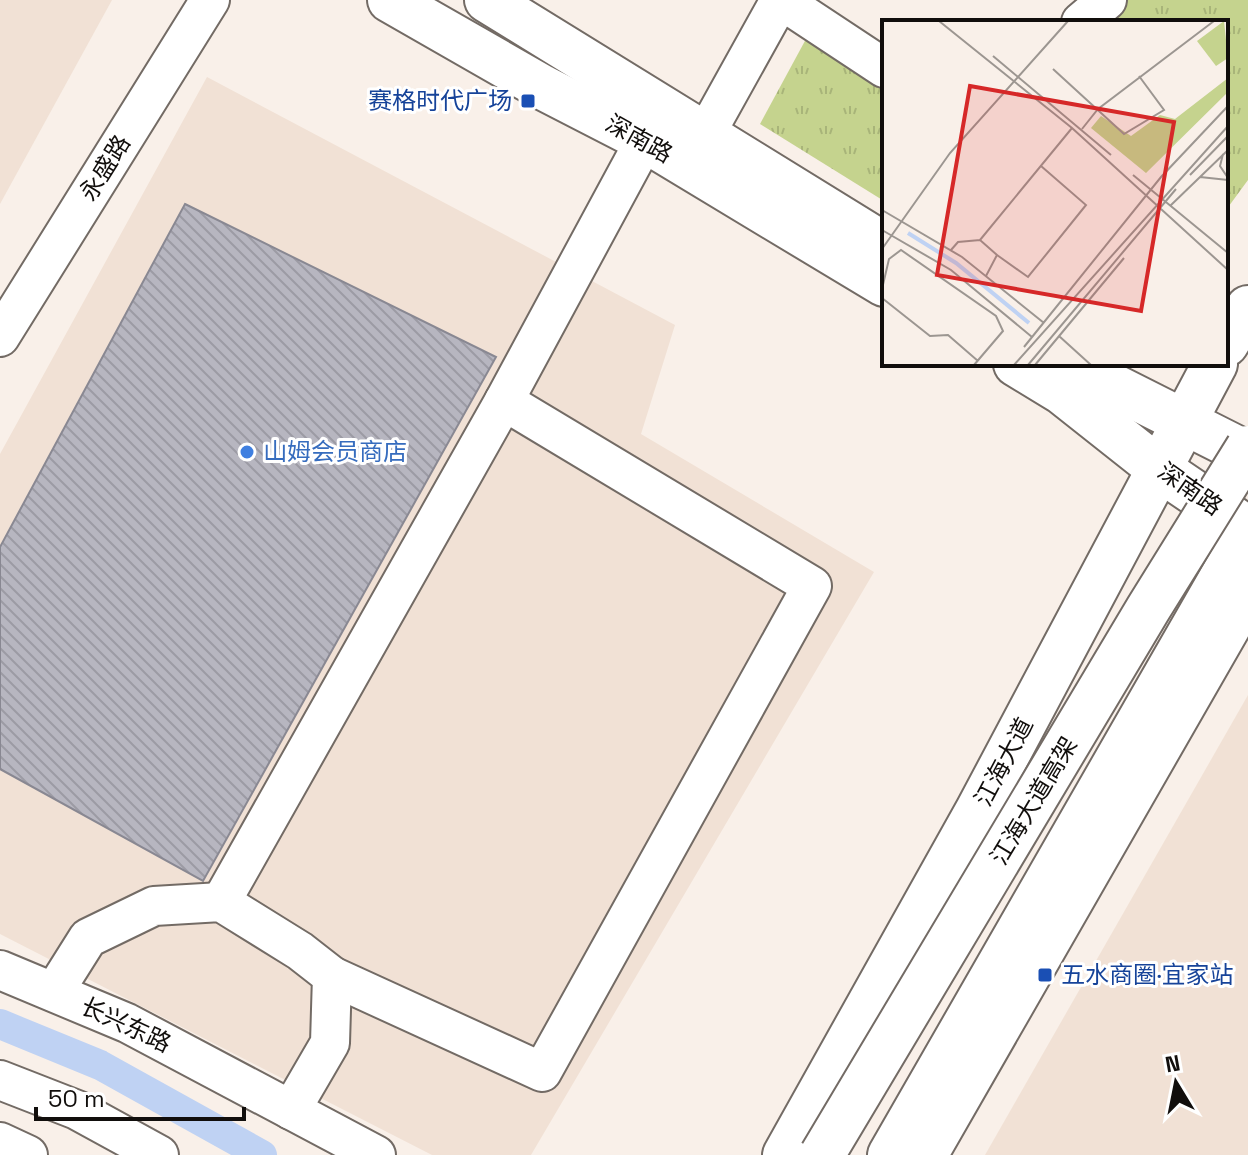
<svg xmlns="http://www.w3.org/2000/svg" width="1248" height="1155" font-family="'Space Grotesk','Noto Sans SC',sans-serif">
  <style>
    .built { fill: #f1e1d5 }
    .grass { fill: url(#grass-tufts) }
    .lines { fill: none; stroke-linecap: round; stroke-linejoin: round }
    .canal { stroke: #bfd2f3; stroke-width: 30 }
    .building { fill: url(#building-back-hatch); stroke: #898892; stroke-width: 2 }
    .minor-casing { stroke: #736b65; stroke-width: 42 }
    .major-casing { stroke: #736b65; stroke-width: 48 }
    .highway-casing { stroke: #736b65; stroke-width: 48 }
    .minor { stroke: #fff; stroke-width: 38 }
    .major { stroke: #fff; stroke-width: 44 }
    .highway { stroke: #fff; stroke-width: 44 }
    .highway-bridge-casing { stroke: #736b65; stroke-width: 48; stroke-linecap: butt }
    .highway-bridge { stroke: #fff; stroke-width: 44 }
    .transit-dot { fill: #1a4fb4; stroke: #fff; stroke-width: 3 }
    .shop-dot { fill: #3f7fe0; stroke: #fff; stroke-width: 3 }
    .labels { text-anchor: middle; stroke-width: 6; stroke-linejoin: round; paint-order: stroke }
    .transit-label { font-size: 24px; fill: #164399; stroke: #fff; text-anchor: end }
    .street-label { font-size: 24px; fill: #110e0c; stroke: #fff }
    .shop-label { font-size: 24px; fill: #366cbe; stroke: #fff; text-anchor: start }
    .inset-river { fill: none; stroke: #bfd2f3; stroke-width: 4 }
    .inset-road { fill: none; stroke: #9c9691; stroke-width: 2 }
    .view { fill: #d62828; fill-opacity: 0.15; stroke: #d62828; stroke-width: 4 }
    .inset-edge { fill: none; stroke: #110e0c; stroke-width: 4 }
  </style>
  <defs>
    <pattern id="grass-tufts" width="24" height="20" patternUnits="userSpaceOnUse" patternTransform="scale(2)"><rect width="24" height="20" fill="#c5d38e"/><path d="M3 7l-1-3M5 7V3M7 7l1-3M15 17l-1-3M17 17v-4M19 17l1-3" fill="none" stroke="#a8b479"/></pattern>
    <pattern id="building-back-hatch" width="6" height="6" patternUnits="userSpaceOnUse" patternTransform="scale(2)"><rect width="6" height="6" fill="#b7b6c0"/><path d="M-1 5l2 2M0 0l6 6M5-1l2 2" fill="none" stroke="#9c9ba4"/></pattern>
  </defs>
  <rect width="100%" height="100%" fill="#f9f0e9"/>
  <!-- built -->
  <g class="built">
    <path d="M0,0H112L0,204Z"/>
    <path d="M207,77L675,325L641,434L874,572L531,1155H432L0,934V454Z"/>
    <path d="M1248,695V1155H985Z"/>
  </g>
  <!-- grass -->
  <g class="grass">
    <path d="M1128,0H1248V180L1226,210V22H1107Z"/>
    <path d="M806,39L884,81V201L760,124Z"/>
  </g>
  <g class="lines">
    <!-- canal -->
    <path class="canal" d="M0,1024L100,1065L262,1155"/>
  </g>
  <!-- building -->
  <path class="building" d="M185,204L496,357L203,881L0,769V547Z"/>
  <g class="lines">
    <!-- minor casing -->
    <g class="minor-casing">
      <g id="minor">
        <path d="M781,0L884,68"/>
        <path d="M1081,22L1107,0"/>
        <path d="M705,135L780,0"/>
        <path d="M0,337L210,0"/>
        <path d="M221,902L504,401L645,140"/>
        <path d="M0,970L127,1023L376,1155"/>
        <path d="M332,976L542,1072L812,586L504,401"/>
        <path d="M54,992L88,938L154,906L221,902L300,951L332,976L330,1043L291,1110"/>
        <path d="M0,1080L77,1110L159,1155"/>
        <path d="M0,1142L28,1155"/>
      </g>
    </g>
    <!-- major casing -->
    <g class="major-casing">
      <g id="major">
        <path d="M390,0L542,87L645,140L884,284"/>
        <path d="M487,0L884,245"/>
        <path d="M1226,344L1248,308"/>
        <path d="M1016,364L1062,392L1158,468L1245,527"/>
        <path d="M1076,364L1105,382L1248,454"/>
        <path d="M785,1155L978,810L1215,364"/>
        <path d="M925,1155L1248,592"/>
      </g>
    </g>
    <!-- highway casing -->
    <g class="highway-casing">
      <path id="highway" d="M890,1155L1248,532"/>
    </g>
    <!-- minor -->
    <use href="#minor" class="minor"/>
    <!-- major -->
    <use href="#major" class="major"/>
    <!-- highway -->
    <use href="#highway" class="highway"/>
    <!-- highway-bridge casing -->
    <g class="highway-bridge-casing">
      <path id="highway-bridge" d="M822,1155L1148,609L1248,448"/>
    </g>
    <!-- highway-bridge -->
    <use href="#highway-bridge" class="highway-bridge"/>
  </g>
  <!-- markers -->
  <g class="transit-dot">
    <rect x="520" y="93" width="16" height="16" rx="4"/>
    <rect x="1037" y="967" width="16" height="16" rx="4"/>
  </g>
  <circle class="shop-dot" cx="247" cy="452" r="8"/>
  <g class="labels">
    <!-- transit labels -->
    <g class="transit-label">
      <text x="512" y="109">赛格时代广场</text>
      <text x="1061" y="983" text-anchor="start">五水商圈·宜家站</text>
    </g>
    <!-- street labels -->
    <g class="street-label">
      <text transform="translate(639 139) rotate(29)" y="8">深南路</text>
      <text transform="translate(105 168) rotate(-58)" y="8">永盛路</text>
      <text transform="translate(1190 489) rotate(35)" y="8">深南路</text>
      <text transform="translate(1004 762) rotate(-62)" y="8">江海大道</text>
      <text transform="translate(1034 801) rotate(-59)" y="8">江海大道高架</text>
      <text transform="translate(126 1025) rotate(25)" y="8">长兴东路</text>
    </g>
    <!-- shop labels -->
    <g class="shop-label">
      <text x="263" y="460">山姆会员商店</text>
    </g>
  </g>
  <!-- overview -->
  <g transform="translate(882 20)">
    <rect width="346" height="346" fill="#f9f0e9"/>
    <path d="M346,58V72L264,153L209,108L219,96L249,116L278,95L293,99Z" fill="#c5d38e"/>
    <path d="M342,1L346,38L334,46L315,21Z" fill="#c5d38e"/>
    <path class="inset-river" d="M26,213L74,243L147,303"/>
    <path class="inset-road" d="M57,1L190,108L346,250M111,36L229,135M171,49L242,114L282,90L257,56M200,109L216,89L332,1M341,134L338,146L346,158M251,155L346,233M308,155L346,116M318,157L346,160M288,186L346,130M0,190L80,237L162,303M0,210L69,250L150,317M98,220L190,108M0,229L68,133L186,1M69,230L76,222L98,220L115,235L104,256M115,235L146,257L204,185L159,146M0,269L7,239L19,230L114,296L121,311L92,345M0,278L48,316L66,315L96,341M177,316L209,345M142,327L279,157L346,86M132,345L346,106M146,345L294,169M153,345L242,238"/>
    <path class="view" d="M88,66L292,102L259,291L55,255Z"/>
    <rect width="346" height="346" class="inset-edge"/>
  </g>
  <!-- north arrow -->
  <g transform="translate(1176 1083) rotate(350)" stroke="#ffffff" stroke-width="6" paint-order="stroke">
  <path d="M0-6L14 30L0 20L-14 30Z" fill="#110e0c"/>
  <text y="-12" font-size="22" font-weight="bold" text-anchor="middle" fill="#110e0c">N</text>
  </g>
  <!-- scale -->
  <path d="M36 1107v12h208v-12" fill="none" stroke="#110e0c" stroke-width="4"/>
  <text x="48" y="1107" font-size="24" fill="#110e0c" stroke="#ffffff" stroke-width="6" paint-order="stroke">50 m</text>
</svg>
